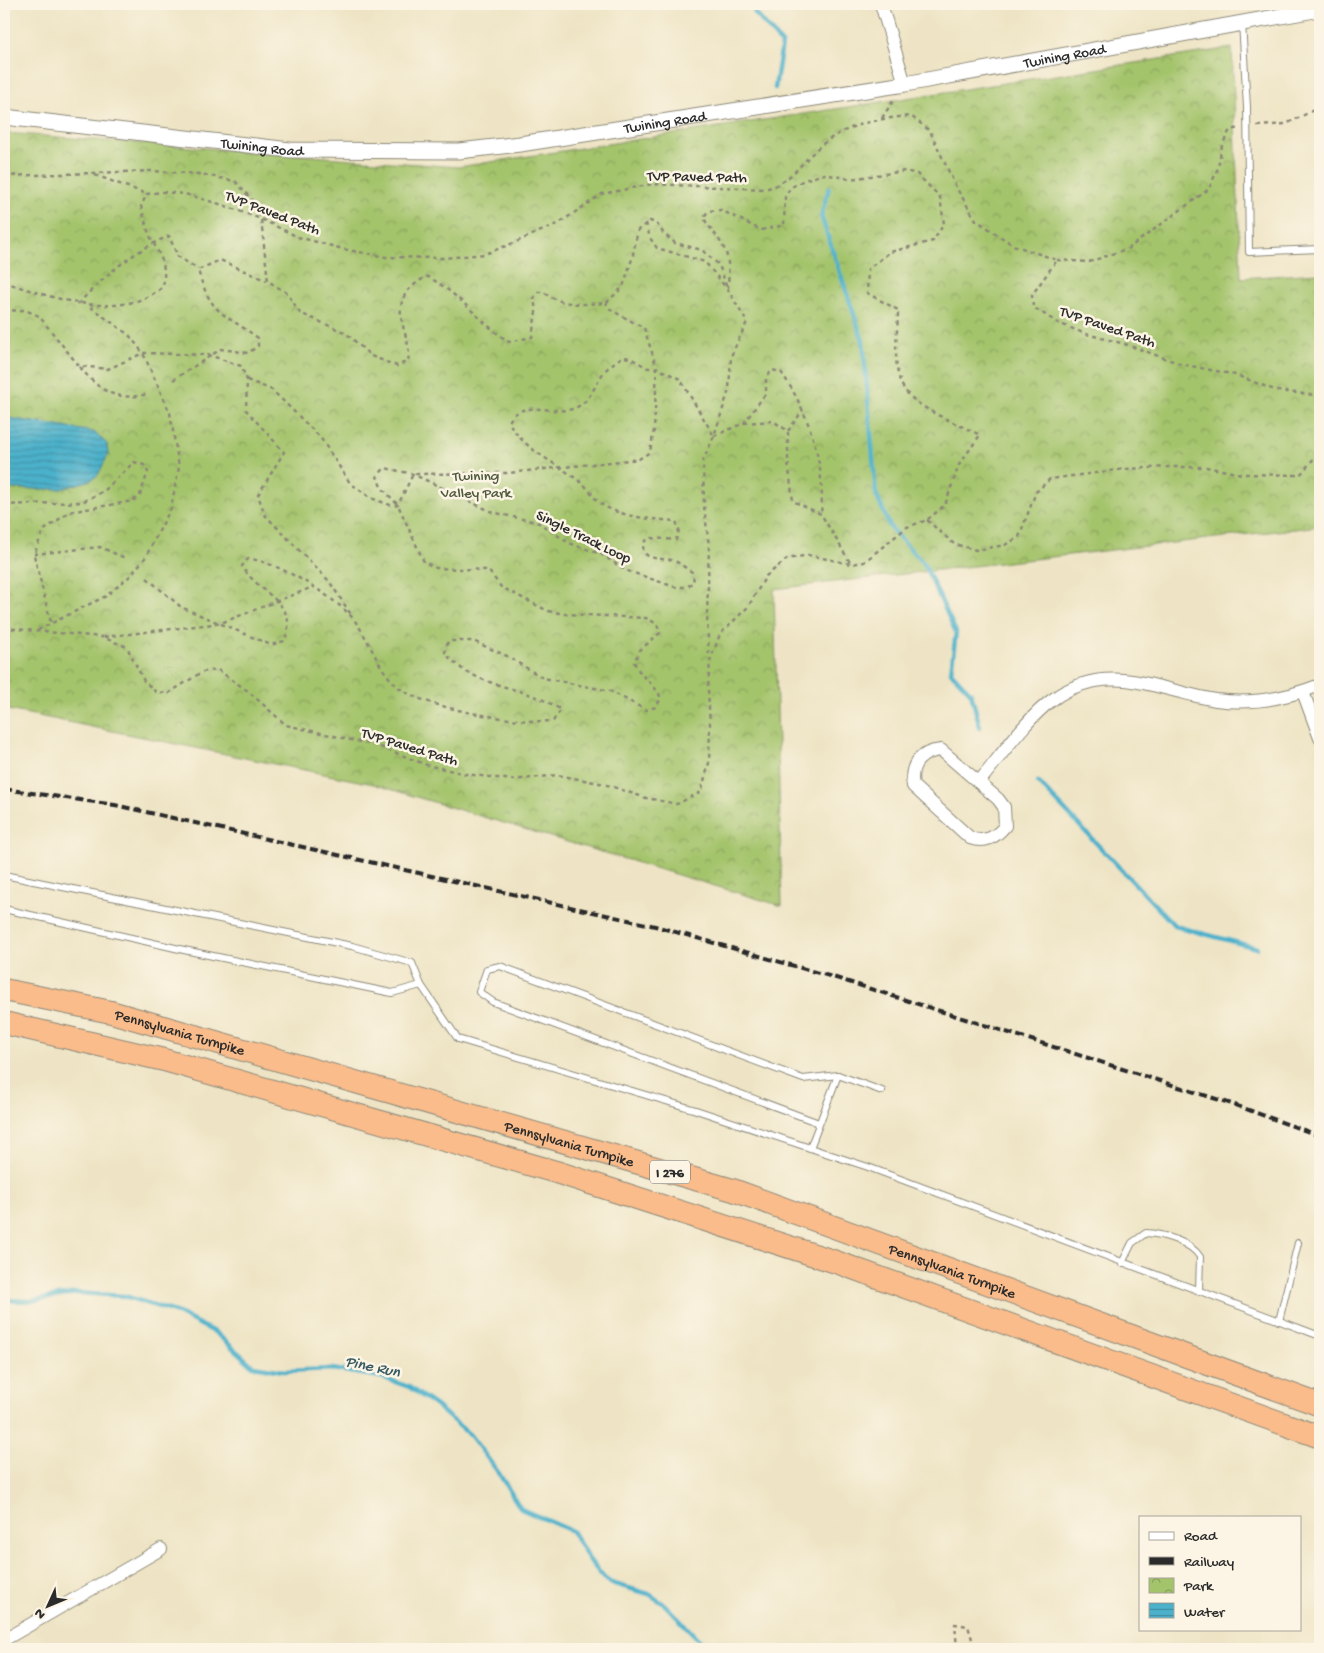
<svg xmlns="http://www.w3.org/2000/svg" width="1324" height="1653" font-family="'Gochi Hand',sans-serif">
  <style>
    .park { fill: url(#park-crowns); stroke: #68784c }
    .water { fill: url(#water-rules); stroke: #3c6e7b }
    .lines { fill: none; stroke-linecap: round; stroke-linejoin: round }
    .stream { stroke: #4cb1cb; stroke-width: 4.5 }
    .service-casing { stroke: #8c8878; stroke-width: 8 }
    .minor-casing { stroke: #8c8878; stroke-width: 14 }
    .tertiary-casing { stroke: #8c8878; stroke-width: 17 }
    .motorway-casing { stroke: #8c8878; stroke-width: 24 }
    .path { stroke: #8c8878; stroke-width: 2.5; stroke-dasharray: 4 4; stroke-linecap: butt }
    .service { stroke: #fff; stroke-width: 6 }
    .minor { stroke: #fff; stroke-width: 12 }
    .tertiary { stroke: #fff; stroke-width: 15 }
    .motorway { stroke: #fabc8b; stroke-width: 22 }
    .rail { stroke: #2b2b2b; stroke-width: 4; stroke-dasharray: 8 4; stroke-linecap: butt }
    .labels { text-anchor: middle; stroke-width: 5; stroke-linejoin: round; paint-order: stroke }
    .shield { fill: #fcf5e5; stroke: #6a6863; stroke-width: 1 }
    .shield-label { font-size: 14px; font-weight: bold; fill: #2b2b2b }
    .street-label { font-size: 15px; fill: #2b2b2b; stroke: #fcf5e5 }
    .park-label { font-size: 15px; fill: #4f593e; stroke: #fcf5e5 }
    .water-label { font-size: 16px; font-style: italic; fill: #375a63; stroke: #fcf5e5 }
  </style>
  <defs>
    <pattern id="park-crowns" width="20" height="18" patternUnits="userSpaceOnUse" patternTransform="scale(1.25)"><rect width="20" height="18" fill="#a4c46c"/><path d="M2 6a3 3 0 1 1 6 0M12 15a3 3 0 1 1 6 0" fill="none" stroke="#869f59"/></pattern>
    <pattern id="water-rules" width="6" height="5" patternUnits="userSpaceOnUse" patternTransform="scale(1.25)"><rect width="6" height="5" fill="#4cb1cb"/><path d="M0 2.5h6" fill="none" stroke="#3f90a5"/></pattern>
  </defs>
  <rect width="100%" height="100%" fill="#fcf5e5"/>
  <filter id="ink" filterUnits="userSpaceOnUse"><feTurbulence type="fractalNoise" baseFrequency=".02" numOctaves="2"/><feDisplacementMap in="SourceGraphic" scale="10" xChannelSelector="R" yChannelSelector="G"/><feConvolveMatrix kernelMatrix="1 2 1 2 8 2 1 2 1" color-interpolation-filters="sRGB"/></filter>
  <filter id="wash" filterUnits="userSpaceOnUse"><feTurbulence type="fractalNoise" baseFrequency=".0096" numOctaves="4" result="noise"/><feDisplacementMap in="SourceGraphic" scale="20" xChannelSelector="R" yChannelSelector="G"/><feGaussianBlur stdDeviation="1.12" result="paint"/><feColorMatrix in="noise" values="0 0 0 0 0 0 0 0 0 0 0 0 0 0 0 0 0 1.4 0 .05"/><feComposite in="paint" operator="in"/></filter>
  <g filter="url(#wash)">
    <rect width="100%" height="100%" fill="#eee4c5"/>
    <!-- park -->
    <path class="park" d="M1232,48L1241,278L1320,273V526L774,589L782,906L373,784L4,709V133L458,167Z"/>
    <!-- water -->
    <path class="water" d="M4,417L94,432L107,444L108,455L98,475L91,480L61,489H4Z"/>
    <g class="lines">
      <!-- stream -->
      <g class="stream">
        <path d="M753,4L755,13L782,44L775,88"/>
        <path d="M829,188L821,216L863,341L876,494L890,527L924,564L956,632L951,672L971,693L980,727"/>
        <path d="M1038,782L1175,926L1257,948"/>
        <path d="M4,1300L31,1301L76,1293L125,1296L178,1313L216,1333L253,1366L284,1371L332,1369L381,1377L409,1387L436,1406L470,1435L498,1472L521,1509L572,1531L590,1561L604,1578L611,1583L649,1594L664,1604L708,1649"/>
      </g>
    </g>
  </g>
  <g filter="url(#ink)">
    <g class="lines">
      <!-- service casing -->
      <g class="service-casing">
        <g id="service">
          <path d="M1242,22L1247,107L1249,252L1320,249"/>
          <path d="M4,875L352,946L412,963L421,985L458,1039L696,1110L810,1148"/>
          <path d="M4,909L184,950L392,993L421,985"/>
          <path d="M882,1091L838,1075L810,1148L868,1167L1320,1336"/>
          <path d="M819,1123L493,1002L479,992L487,969L500,966L803,1079L838,1075"/>
          <path d="M1122,1263L1132,1243L1146,1233C1163,1234 1191,1242 1200,1257L1199,1291"/>
          <path d="M1279,1321L1298,1243"/>
        </g>
      </g>
      <!-- minor casing -->
      <g class="minor-casing">
        <g id="minor">
          <path d="M881,4L905,84"/>
          <path d="M1303,692L1320,738"/>
          <path d="M941,750L998,799L1004,807L1005,826C995,838 985,843 970,838L913,786C909,765 920,752 941,750Z"/>
          <path d="M979,782C1000,757 1027,718 1052,700C1108,659 1159,691 1216,700C1253,705 1287,698 1320,685"/>
          <path d="M7,1638L161,1549"/>
        </g>
      </g>
      <!-- tertiary casing -->
      <g class="tertiary-casing">
        <g id="tertiary">
          <path id="s1" d="M4,117L290,150L459,151L520,144L905,84L1320,9"/>
        </g>
      </g>
      <!-- motorway casing -->
      <g class="motorway-casing">
        <g id="motorway">
          <path id="s2" d="M4,990L111,1012L733,1190L1320,1405"/>
          <path d="M4,1023L164,1060L556,1172L836,1262L1320,1437"/>
        </g>
      </g>
      <!-- path -->
      <g class="path">
        <path d="M882,118L893,101"/>
        <path d="M1257,126L1286,124L1320,107"/>
        <path d="M95,175L147,194"/>
        <path d="M4,176L151,171L200,174L235,181L256,204L261,219L268,281L287,293L300,313L346,333L371,356L397,366L408,361C413,339 392,317 405,295C408,288 420,281 426,276C457,291 479,322 509,342L532,337L536,312L534,298L537,292H544C561,307 584,304 606,303L623,287L632,259L638,230L650,221L656,223L664,234L675,243L702,250L719,265L728,290"/>
        <path d="M646,223L650,238L657,248L705,262L728,290L747,322L731,356L729,390L714,436L703,461L704,506L709,546L707,617L709,658"/>
        <path d="M1057,260L1089,262L1129,248L1209,189L1218,168L1222,145L1230,130L1239,128"/>
        <path d="M4,282C52,297 118,323 163,287C167,262 160,257 150,236C146,227 144,216 141,206L147,194L163,192L185,194L223,205L261,219L298,237L343,249L386,257L444,258L485,254L516,242L559,223L602,194L652,184L764,189C791,184 803,159 824,143C850,124 879,118 911,116L930,131L957,189L976,220L1013,245L1057,260L1032,295L1033,307L1058,323L1086,334L1125,344L1181,364L1236,375L1277,391L1315,395L1320,401"/>
        <path d="M728,289C730,252 727,250 706,222L704,217L708,211L721,210L761,230L784,225L785,197L790,188L804,180L824,174L850,179L905,171L917,174L940,197L944,224L933,241L890,252L868,269L867,293L898,310C898,332 892,362 901,383C911,408 957,423 980,435L959,465L945,505L927,520"/>
        <path d="M78,304C104,276 133,251 169,236L178,257L198,269"/>
        <path d="M4,311L25,310L39,316L79,366L108,369L143,353L209,355L241,366L247,380L246,410L284,452L258,495L265,515L329,581L352,616"/>
        <path d="M80,367C99,391 117,402 147,394"/>
        <path d="M173,380L221,349L248,353L258,346V338C223,312 211,316 198,270L220,260L267,281"/>
        <path d="M247,380L272,390L320,437L350,483L371,498L393,506L398,505L413,474L508,473L639,459L650,452L654,430L657,368L644,328L611,310L606,303"/>
        <path d="M744,423L773,421L788,431V462L793,501L821,514L851,564"/>
        <path d="M788,431L803,410"/>
        <path d="M714,436L744,423L766,393V378L772,370L781,372C809,412 826,465 821,514"/>
        <path d="M4,505L82,502L104,491L134,462L144,465L148,472L140,495L133,501L69,512L43,531L34,555L51,623"/>
        <path d="M927,520L954,544L976,550L1005,545L1019,537L1036,492L1050,479L1125,469L1169,467H1206L1242,474L1300,475L1320,451"/>
        <path d="M34,554L100,547L125,558"/>
        <path d="M147,578L181,607L271,645L284,641C302,604 257,593 242,566L248,559C275,560 338,598 355,621C370,641 377,667 396,685C418,708 521,724 553,721L561,710C525,684 471,689 445,652L448,641H473L507,656L543,678L610,691L646,710L656,707L661,698C654,682 642,680 634,662L640,650L660,633L657,624L646,618L565,614L548,611L501,587L488,570L436,568L424,562L398,505L381,487L377,476L385,468L413,474L492,512L539,523L569,543L601,554L625,570L675,587H687L694,581L692,572C687,569 681,564 675,561C663,557 636,562 645,541L653,538L676,540L679,530L676,521C651,519 623,518 601,504C595,500 591,491 585,486C561,464 524,452 509,422C521,398 551,415 572,409C591,403 594,385 604,372C609,366 616,361 622,357L630,358L648,368H657L680,379L714,436"/>
        <path d="M4,628L102,637L127,647L144,681L156,692L169,693L202,672L218,670L248,691L286,725L378,746L427,765L466,774L513,780L558,775L604,784L646,798L677,804L701,792L709,763L710,725L708,689L710,661L720,634L748,607L766,576L787,559L808,555L851,564L864,562L907,527L927,520"/>
        <path d="M38,630L106,596L130,576L145,558L171,508L179,467L170,413L143,353L129,335L89,306"/>
        <path d="M104,637L221,623L313,587"/>
        <path d="M957,1649L955,1624L968,1626L975,1649"/>
      </g>
      <!-- service -->
      <use href="#service" class="service"/>
      <!-- minor -->
      <use href="#minor" class="minor"/>
      <!-- tertiary -->
      <use href="#tertiary" class="tertiary"/>
      <!-- motorway -->
      <use href="#motorway" class="motorway"/>
      <!-- rail -->
      <path class="rail" d="M4,789L115,805L655,926L836,978L1060,1049L1232,1104L1320,1136"/>
    </g>
  </g>
  <g class="labels">
    <!-- shield labels -->
    <rect class="shield" x="650" y="1160.5" width="40" height="23" rx="4"/>
    <g class="shield-label">
      <text x="670" y="1177">I 276</text>
    </g>
    <!-- street labels -->
    <g class="street-label">
      <text dy="5" stroke="none"><textPath href="#s1" startOffset="1070">Twining Road</textPath></text>
      <text dy="5" stroke="none"><textPath href="#s1" startOffset="665">Twining Road</textPath></text>
      <text dy="5" stroke="none"><textPath href="#s1" startOffset="260">Twining Road</textPath></text>
      <text transform="translate(697 176) rotate(1)" y="5">TVP Paved Path</text>
      <text transform="translate(273 212) rotate(21)" y="5">TVP Paved Path</text>
      <text transform="translate(1108 326) rotate(19)" y="5">TVP Paved Path</text>
      <text transform="translate(584 536) rotate(26)" y="5">Single Track Loop</text>
      <text transform="translate(410 746) rotate(17)" y="5">TVP Paved Path</text>
      <text dy="5" stroke="none"><textPath href="#s2" startOffset="181">Pennsylvania Turnpike</textPath></text>
      <text dy="5" stroke="none"><textPath href="#s2" startOffset="586">Pennsylvania Turnpike</textPath></text>
      <text dy="5" stroke="none"><textPath href="#s2" startOffset="990">Pennsylvania Turnpike</textPath></text>
    </g>
    <!-- park labels -->
    <g class="park-label">
      <text x="476" y="480">Twining<tspan x="476" dy="17">Valley Park</tspan></text>
    </g>
    <!-- water labels -->
    <g class="water-label">
      <text transform="translate(373 1365) rotate(12)" y="6">Pine Run</text>
    </g>
  </g>
  <!-- margin -->
  <rect width="1324" height="1653" fill="none" stroke="#fcf5e5" stroke-width="20"/>
  <!-- legend -->
  <rect x="1139" y="1516" width="162" height="115" fill="#fcf5e5" stroke="#a8a49b"/>
  <rect x="1149" y="1532" width="25" height="8" fill="#ffffff" stroke="#a8a49b"/>
  <text x="1184" y="1540" font-size="15" fill="#2b2b2b">Road</text>
  <rect x="1149" y="1557" width="25" height="8" fill="#2b2b2b" stroke="#a8a49b"/>
  <text x="1184" y="1566" font-size="15" fill="#2b2b2b">Railway</text>
  <rect x="1149" y="1578" width="25" height="15" fill="url(#park-crowns)" stroke="#a8a49b"/>
  <text x="1184" y="1590" font-size="15" fill="#2b2b2b">Park</text>
  <rect x="1149" y="1603" width="25" height="15" fill="url(#water-rules)" stroke="#a8a49b"/>
  <text x="1184" y="1616" font-size="15" fill="#2b2b2b">Water</text>
  <!-- north arrow -->
  <g transform="translate(48 1606) rotate(226)" stroke="#fcf5e5" stroke-width="4" paint-order="stroke">
  <path d="M0-4L9 19L0 12L-9 19Z" fill="#2b2b2b"/>
  <text y="-8" font-size="14" font-weight="bold" text-anchor="middle" fill="#2b2b2b">N</text>
  </g>
</svg>
